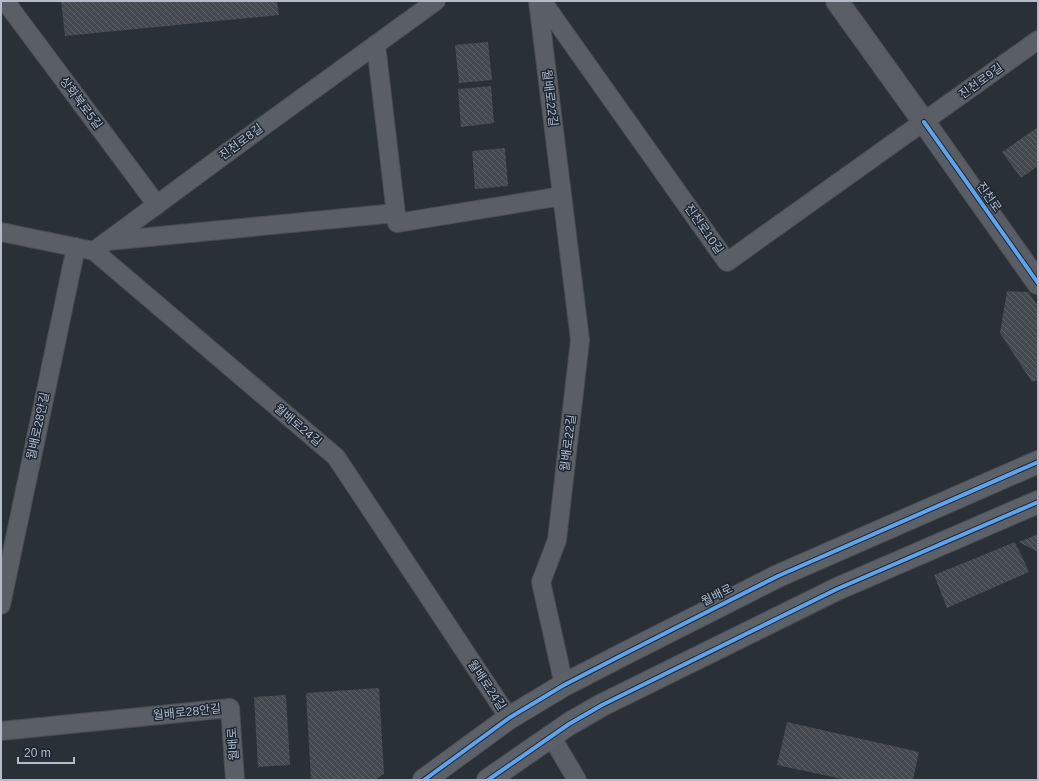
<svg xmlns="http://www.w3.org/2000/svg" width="1039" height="781" font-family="Arial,'Noto Sans KR',sans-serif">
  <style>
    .building { fill: url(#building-back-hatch) }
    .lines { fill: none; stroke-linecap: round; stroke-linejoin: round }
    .street-casing { stroke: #484c53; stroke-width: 20 }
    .secondary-casing { stroke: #484c53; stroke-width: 24 }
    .primary-casing { stroke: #484c55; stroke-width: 24 }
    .street { stroke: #5a5e66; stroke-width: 18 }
    .secondary { stroke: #595d64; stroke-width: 22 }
    .primary { stroke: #5c6168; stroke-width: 22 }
    .cycleway-casing { stroke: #1d2633; stroke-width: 6 }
    .cycleway { stroke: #60a3ed; stroke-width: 4 }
    .labels { text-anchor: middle; stroke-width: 3; stroke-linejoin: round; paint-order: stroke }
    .street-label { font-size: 12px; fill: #b4bcc9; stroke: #1d2633 }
  </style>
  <defs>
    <pattern id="building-back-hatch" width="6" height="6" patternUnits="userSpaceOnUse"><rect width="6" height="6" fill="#444950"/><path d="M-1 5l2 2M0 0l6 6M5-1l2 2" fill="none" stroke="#5d6168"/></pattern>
  </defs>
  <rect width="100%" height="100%" fill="#2a3038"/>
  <!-- building -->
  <g class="building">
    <path d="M61,1H277L279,15L65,36Z"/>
    <path d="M488,42L492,80L459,83L455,45Z"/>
    <path d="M491,86L494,123L461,127L458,89Z"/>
    <path d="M1038,127V166L1021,178L1002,152Z"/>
    <path d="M505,148L508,186L475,189L472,151Z"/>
    <path d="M1007,291L1028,292L1038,306V380L1032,382L1000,333Z"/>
    <path d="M1038,534V552L1019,542Z"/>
    <path d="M1015,542L1029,572L947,608L934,575Z"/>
    <path d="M379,688L384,774L375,780H311L306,693Z"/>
    <path d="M286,695L290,765L258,767L254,697Z"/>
    <path d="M787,722L919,752L913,780H847L777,765Z"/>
  </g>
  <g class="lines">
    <!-- street casing -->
    <g class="street-casing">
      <g id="street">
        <path d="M5,1L157,205"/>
        <path d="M538,1L580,340L557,540L541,582L564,685"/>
        <path d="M542,1L727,262L1038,40"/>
        <path d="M376,45L397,223L562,196"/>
        <path d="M1,232L94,251L336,457L509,718"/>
        <path d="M108,241L396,213"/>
        <path d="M94,251L258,130L436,1"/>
        <path d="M1,605L76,247"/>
        <path d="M1,731L230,708L235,780"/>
        <path d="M551,736L577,780"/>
      </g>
    </g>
    <!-- secondary casing -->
    <g class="secondary-casing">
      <path id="secondary" d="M837,1L924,122L1038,283"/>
    </g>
    <!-- primary casing -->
    <g class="primary-casing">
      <g id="primary">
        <path d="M424,780L509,718L564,685L624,654L778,576L1038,462"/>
        <path d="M488,780L569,724L602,705L837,589L1038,502"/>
      </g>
    </g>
    <!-- street -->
    <use href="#street" class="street"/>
    <!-- secondary -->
    <use href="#secondary" class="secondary"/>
    <!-- primary -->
    <use href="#primary" class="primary"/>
    <!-- cycleway casing -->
    <g class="cycleway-casing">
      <g id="cycleway">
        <path d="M924,122L1038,283"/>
        <path d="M424,780L509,718L564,685L624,654L778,576L1038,462"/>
        <path d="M488,780L569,724L602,705L837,589L1038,502"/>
      </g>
    </g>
    <!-- cycleway -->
    <use href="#cycleway" class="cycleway"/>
  </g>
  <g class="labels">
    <!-- street labels -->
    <g class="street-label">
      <text transform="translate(981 81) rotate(-36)" y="4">진천로9길</text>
      <text transform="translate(550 98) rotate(83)" y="4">월배로22길</text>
      <text transform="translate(81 103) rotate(53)" y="4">상화북로5길</text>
      <text transform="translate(241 142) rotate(-37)" y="4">진천로8길</text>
      <text transform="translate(989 197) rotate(55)" y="4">진천로</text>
      <text transform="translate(704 229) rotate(55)" y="4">진천로10길</text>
      <text transform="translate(298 425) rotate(40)" y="4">월배로24길</text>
      <text transform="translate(38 426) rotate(-78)" y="4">월배로28안길</text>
      <text transform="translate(568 443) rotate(-83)" y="4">월배로22길</text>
      <text transform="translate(717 595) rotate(-27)" y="4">월배로</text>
      <text transform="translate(487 685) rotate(56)" y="4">월배로24길</text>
      <text transform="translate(187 712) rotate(-6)" y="4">월배로28안길</text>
      <text transform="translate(233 744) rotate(-94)" y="4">월배로</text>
    </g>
  </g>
  <!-- border -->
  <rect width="1039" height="781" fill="none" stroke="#b4bcc9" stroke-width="4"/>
  <!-- scale -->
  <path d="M18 757v6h56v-6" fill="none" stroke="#b4bcc9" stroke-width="2"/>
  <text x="24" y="757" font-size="12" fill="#b4bcc9" stroke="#1d2633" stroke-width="3" paint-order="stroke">20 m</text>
</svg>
